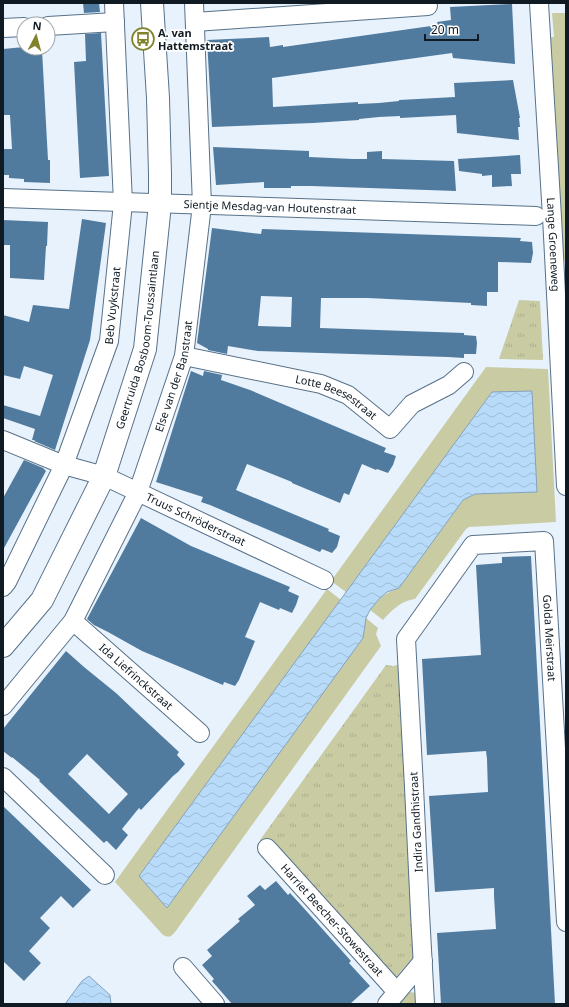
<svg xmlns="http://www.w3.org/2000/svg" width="569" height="1007" font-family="'Noto Sans',sans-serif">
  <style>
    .grass { fill: #c9cca3 }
    .park { fill: url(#park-tufts) }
    .water { fill: url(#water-waves); stroke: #85a1ba }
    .building { fill: #517b9e; fill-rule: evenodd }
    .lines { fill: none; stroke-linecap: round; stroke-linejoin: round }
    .minor-casing { stroke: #577188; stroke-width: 20 }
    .tertiary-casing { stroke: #577188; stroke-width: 24 }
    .minor { stroke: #fff; stroke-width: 18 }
    .tertiary { stroke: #fff; stroke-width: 22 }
    .labels { text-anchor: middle; stroke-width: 3.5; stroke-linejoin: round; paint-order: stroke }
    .poi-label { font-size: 11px; font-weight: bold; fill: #0f1a23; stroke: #fff; text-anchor: start }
    .street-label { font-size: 11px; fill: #0f1a23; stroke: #fff }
  </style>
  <defs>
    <pattern id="park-tufts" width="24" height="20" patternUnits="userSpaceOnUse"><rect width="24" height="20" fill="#c9cca3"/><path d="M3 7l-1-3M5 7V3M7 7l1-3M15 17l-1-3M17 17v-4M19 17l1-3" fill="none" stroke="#abaf8c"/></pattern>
    <pattern id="water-waves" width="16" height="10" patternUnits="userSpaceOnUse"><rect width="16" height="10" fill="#b8dbfa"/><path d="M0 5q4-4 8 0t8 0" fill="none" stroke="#9dbbd6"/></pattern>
  </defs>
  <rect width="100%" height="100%" fill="#e7f2fd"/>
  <!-- grass -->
  <g class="grass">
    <path d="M552,13H566V262L562,258L550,37H554Z"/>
    <path d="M486,367L548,369L556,522L469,527L466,529L415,599C401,601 393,609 383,620L370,610C381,597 383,594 399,588L463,500L475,494L537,492L492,392L346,592L331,581Z"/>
    <path d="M327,589L341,600L139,876L363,638L366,618L378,628L376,634L381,646L175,932C171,937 169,938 163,935L115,882Z"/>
  </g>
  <!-- park -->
  <g class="park">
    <path d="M519,300L540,301L543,360L499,359Z"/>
    <path d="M401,664L407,785L405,789L415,955L396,977L273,840L268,846L260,840L386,665L393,666Z"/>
    <path d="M411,992L415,993L416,997L417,1004H399L407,994Z"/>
  </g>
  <!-- water -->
  <g class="water">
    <path d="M532,391L537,492L475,494L463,500L399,588L387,592L379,599L370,610L366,618L363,638L167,908L139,876L492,392Z"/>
    <path d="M89,976L110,995L111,1004H65L82,981Z"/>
  </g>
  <!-- building -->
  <g class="building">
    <path d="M83,3H99L100,12L84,13Z"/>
    <path d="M512,4L515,64L453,58L452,53L272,78L273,107L358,102V104L379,103L399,101V100L455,97L454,83L513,80L520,118H519L520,127H518L519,140L457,133L456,115L400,118V116L379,117L359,119V120L313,123L212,127L207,40L269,37L270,47L283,45V47L438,25L437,22L451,20L450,7Z"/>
    <path d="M101,33L109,176L80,178L74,62L86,61L85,34Z"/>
    <path d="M24,47L30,48L31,50H42L48,160H50V183L24,182V179L9,178V175H3V149H12L10,115H3V49Z"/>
    <path d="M213,147L309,151V157L353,159H367V152L382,151V159L454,161L456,191L311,186H291V188H264V182L216,185Z"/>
    <path d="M520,155L521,174H511L512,186L492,187V175L482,176V174L459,171L458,159Z"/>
    <path d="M82,219L106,223L90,340L55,450L34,441L35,440H32L35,429L3,418V405L40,416L53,375L24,366L20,379L3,375V315L29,322L33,305L69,309Z"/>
    <path d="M3,220L48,222L47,246H46L44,280L10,278V245H3Z"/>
    <path d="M212,228L261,234L262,229L521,238L520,241L532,242L533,253L531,263L498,262V292H487V306L471,305V303L368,298H321L320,328L464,333V335L476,336L477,343L476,354H464V358L448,357L258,351L228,346L227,354L208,350V349L197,343ZM261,296L292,297L291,327L258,326Z"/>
    <path d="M191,371L203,376L204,371L222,375L221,380L250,390L386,448L384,452L396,456L393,465L388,473L377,469L376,470L362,464L349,495L344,493L340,503L292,483V482L247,464L236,490L329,529L328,531L340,536L337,547L332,553L322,549L320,552L210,505L201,502L203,497L156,482Z"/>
    <path d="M24,460L43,468L46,471L3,550V498Z"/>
    <path d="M141,518L191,546L290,587L288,591L299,596L296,605L292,613L280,608L279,610L260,602L245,637L255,641L239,680L235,686L224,682L223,685L142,651L108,632L94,625L87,619Z"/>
    <path d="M531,556L555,1004H441L437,933L496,929L494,896V888L435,892L429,796L488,792L487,759L486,751L427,755L422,659L481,655L476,565L502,563V557Z"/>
    <path d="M66,651L84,667L116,693L136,712L179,752L177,755L185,764L178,772L173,776L141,810L139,808L122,829L128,835L116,850L107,841H106L104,843L39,781L40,780L12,757V758L3,751V729ZM87,754L128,794L109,814L68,774Z"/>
    <path d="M3,806L91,890L73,908L61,896L40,918L50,928L29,951L41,963L24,981L3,961Z"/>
    <path d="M276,881L288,895L290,893L301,905L351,961L349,963L370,986L350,1004H232L212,981L214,979L202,965L212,956L207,950L240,921L238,919L255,905L247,896L260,885L265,890Z"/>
  </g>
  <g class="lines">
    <!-- minor casing -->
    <g class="minor-casing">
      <g id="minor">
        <path id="s1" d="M539,3L552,217L566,486"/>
        <path d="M195,22L428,6"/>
        <path d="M48,26L115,22"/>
        <path d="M3,28L24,27"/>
        <path id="s2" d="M3,198L536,216"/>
        <path id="s3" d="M184,356L321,384L348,395L390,429L412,404L449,385L464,372"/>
        <path id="s4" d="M3,440L64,465L104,476L324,580"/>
        <path id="s5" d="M3,587L7,582L64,465L109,341L123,203L114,3"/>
        <path id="s6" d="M73,621L200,733"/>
        <path id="s7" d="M3,706L73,621L138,492L184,356L202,205L194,3"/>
        <path d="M3,777L105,875"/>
        <path id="s8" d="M267,848L397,992"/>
        <path d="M183,967L215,1004"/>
        <path d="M387,1004L423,961"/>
        <path id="s9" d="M425,1004L420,913L414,787L406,639L473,545L544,541L566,922"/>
      </g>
    </g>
    <!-- tertiary casing -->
    <g class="tertiary-casing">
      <g id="tertiary">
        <path id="s10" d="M3,646L42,600L104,476L145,349L160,204V174L158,98L152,3"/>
      </g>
    </g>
    <!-- minor -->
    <use href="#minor" class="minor"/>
    <!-- tertiary -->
    <use href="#tertiary" class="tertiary"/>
  </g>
  <!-- icons -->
  <defs>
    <g id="bus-ring" transform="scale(1.15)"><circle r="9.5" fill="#fff" stroke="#81832c" stroke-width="1.5"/><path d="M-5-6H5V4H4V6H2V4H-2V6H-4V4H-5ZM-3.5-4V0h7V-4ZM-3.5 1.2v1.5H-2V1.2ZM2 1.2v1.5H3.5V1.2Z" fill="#81832c"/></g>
  </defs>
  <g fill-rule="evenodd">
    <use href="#bus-ring" x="143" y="39"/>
  </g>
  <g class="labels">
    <!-- poi labels -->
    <g class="poi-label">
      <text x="158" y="37">A. van<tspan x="158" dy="13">Hattemstraat</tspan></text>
    </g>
    <!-- street labels -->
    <g class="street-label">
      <text dy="4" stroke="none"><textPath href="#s2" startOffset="267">Sientje Mesdag-van Houtenstraat</textPath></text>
      <text dy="4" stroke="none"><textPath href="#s1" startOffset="242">Lange Groeneweg</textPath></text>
      <text dy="4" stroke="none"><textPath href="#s5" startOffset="304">Beb Vuykstraat</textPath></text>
      <text dy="4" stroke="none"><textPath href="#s10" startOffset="340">Geertruida Bosboom-Toussaintlaan</textPath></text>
      <text dy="4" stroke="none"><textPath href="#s7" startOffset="376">Else van der Banstraat</textPath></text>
      <text dy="4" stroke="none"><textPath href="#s3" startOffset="159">Lotte Beesestraat</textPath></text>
      <text dy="4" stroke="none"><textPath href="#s4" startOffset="209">Truus Schröderstraat</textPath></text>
      <text dy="4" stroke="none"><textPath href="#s9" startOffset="649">Golda Meirstraat</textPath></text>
      <text dy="4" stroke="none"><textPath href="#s6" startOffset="84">Ida Liefrinckstraat</textPath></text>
      <text transform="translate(416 822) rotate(-93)" y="4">Indira Gandhistraat</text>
      <text dy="4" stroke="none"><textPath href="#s8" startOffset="97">Harriet Beecher-Stowestraat</textPath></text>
    </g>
  </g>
  <!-- border -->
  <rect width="569" height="1007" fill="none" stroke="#0f1a23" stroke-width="8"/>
  <!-- north arrow -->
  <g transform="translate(36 36) rotate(6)"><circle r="19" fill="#ffffff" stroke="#9fa3a7"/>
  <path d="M0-3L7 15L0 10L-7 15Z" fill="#81832c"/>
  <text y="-6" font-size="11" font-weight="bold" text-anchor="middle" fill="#0f1a23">N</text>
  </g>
  <!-- scale -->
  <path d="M425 34v6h53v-6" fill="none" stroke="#0f1a23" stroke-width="2"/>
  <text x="431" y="34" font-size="12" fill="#0f1a23" stroke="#ffffff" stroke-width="3" paint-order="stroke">20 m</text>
</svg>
